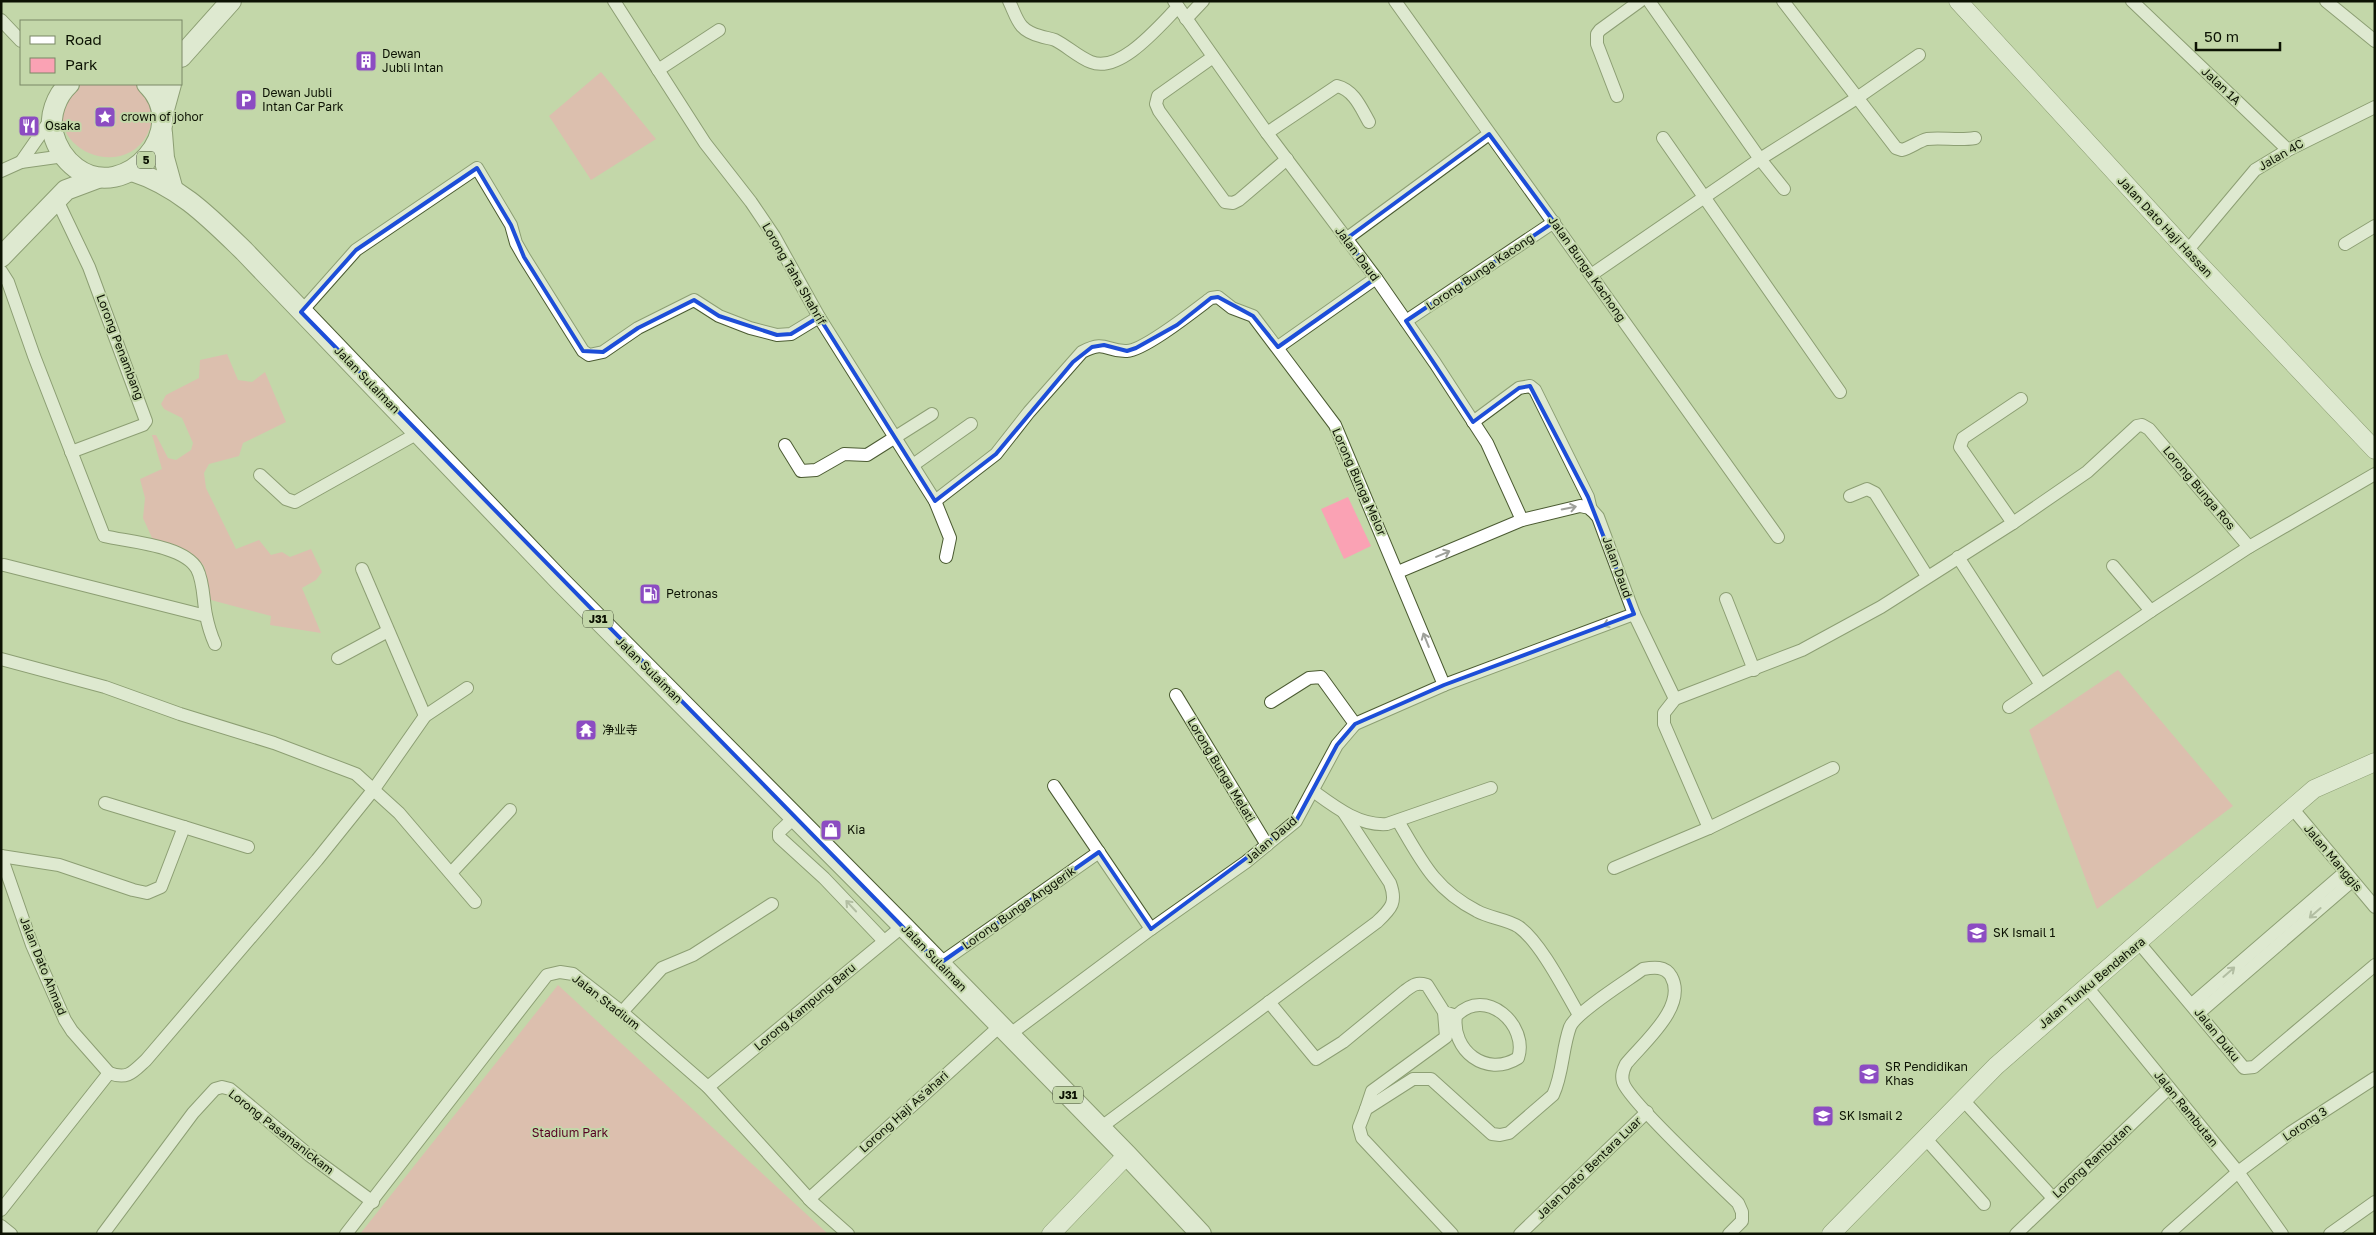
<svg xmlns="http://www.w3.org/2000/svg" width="2376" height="1235" font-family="'Golos Text','Noto Sans SC',sans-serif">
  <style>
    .green { fill: #faa2b4 }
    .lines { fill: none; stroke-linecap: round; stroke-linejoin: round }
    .street-casing { stroke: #4b5b32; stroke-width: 14 }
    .secondary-casing { stroke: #4b5b32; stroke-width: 19 }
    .primary-casing { stroke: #4b5b32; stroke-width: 22 }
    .street { stroke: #fff; stroke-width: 12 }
    .secondary { stroke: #fff; stroke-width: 18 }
    .primary { stroke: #fff; stroke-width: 20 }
    .oneway { stroke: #9ea09a }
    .marked { fill: none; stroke: #1d4ed8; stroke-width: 4; stroke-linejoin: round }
    .labels { text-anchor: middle; stroke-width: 4; stroke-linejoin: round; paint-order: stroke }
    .shield { fill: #c3d7a9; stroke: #434d35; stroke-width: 1 }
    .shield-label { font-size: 11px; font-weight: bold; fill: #0c1203 }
    .poi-label { font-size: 12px; fill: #0c1203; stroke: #c3d7a9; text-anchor: start }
    .street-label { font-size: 12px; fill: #0c1203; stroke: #c3d7a9 }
    .park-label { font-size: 12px; fill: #560022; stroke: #c3d7a9 }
  </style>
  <rect width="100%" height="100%" fill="#c3d7a9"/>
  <!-- green -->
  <g class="green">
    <path d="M601,72L656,139L591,180L549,116Z"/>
    <path d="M74,84H142C145,93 151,103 153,113C154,120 150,128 147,135C123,179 51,152 63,104C65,97 71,90 74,84Z"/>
    <path d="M227,354L238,380L252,382L265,372L286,422L243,443L239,456L209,464L204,473L206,488L236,549L259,540L271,555L282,552L290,557L311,549L322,572L316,580L302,588L321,633L270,625L271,616L211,600L204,566L193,556L153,540L143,518L145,498L140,479L162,469L152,435H156L168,458L176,460L191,450L193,443L182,418L164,409L161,404L166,395L199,378L200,360Z"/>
    <path d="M1348,497L1371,546L1344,559L1321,509Z"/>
    <path d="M2118,670L2233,806L2097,909L2029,730Z"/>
    <path d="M558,985L828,1234H360Z"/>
  </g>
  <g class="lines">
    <!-- street casing -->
    <g class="street-casing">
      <g id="street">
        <path d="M614,1L705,143L751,202L774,236L819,317L935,501L950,538L946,557"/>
        <path d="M1009,1C1018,20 1018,30 1040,36C1045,38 1050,38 1055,40C1067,46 1078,57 1091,62C1120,74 1160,25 1178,7"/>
        <path d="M1174,1L1267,133L1376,278L1435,363L1487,443L1522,520"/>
        <path d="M1395,1L1778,537"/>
        <path d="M1649,1L1760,159L1784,189"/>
        <path d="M1783,1L1896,148L1902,150C1910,148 1919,141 1927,139C1943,137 1958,141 1975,138"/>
        <path d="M2132,1L2288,150"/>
        <path d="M2326,1L2375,41"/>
        <path d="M1186,19L1203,1"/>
        <path d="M1,20L21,41"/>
        <path d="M1213,57L1158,96L1156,104L1159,111L1225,202L1233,203L1239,200L1287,159"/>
        <path d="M658,70L719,30"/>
        <path d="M1617,96L1597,44V34L1600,30L1640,1"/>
        <path d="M1267,133L1337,86C1354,90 1361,108 1369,122"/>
        <path d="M1663,138L1840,392"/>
        <path d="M21,162L51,119"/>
        <path d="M1,171L21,162L64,156"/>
        <path d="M57,200L89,267L146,421L143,425L71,452"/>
        <path d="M1346,239L1489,134"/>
        <path d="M2345,244L2375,226"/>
        <path d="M2187,251L2255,170L2288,150L2375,107"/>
        <path d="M1,271L8,282L34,356L104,536C128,542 184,545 197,569C204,582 203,601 206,615C208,625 211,635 215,644"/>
        <path d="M1591,275L1760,159L1857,98L1919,55"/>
        <path d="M301,312L356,250L477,168L511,225L516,243L524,257L583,351L589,355L603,352L638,328L694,300L719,316L750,328L777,335L791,334L819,317"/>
        <path d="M1406,321L1554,222"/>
        <path d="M1278,347L1376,278"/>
        <path d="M1473,422L1519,388L1530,386L1535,390L1588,497L1591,510"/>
        <path d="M785,445L801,471L816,470L844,454L867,455L932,414"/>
        <path d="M913,465L971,424"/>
        <path d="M260,475L286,499L295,502L418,433"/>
        <path d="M1850,496L1867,489L1875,493L1927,576"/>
        <path d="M935,501L996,454L1029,412L1082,352C1106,339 1106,352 1127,351C1145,350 1195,310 1211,298L1218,297L1232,308L1253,316L1335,425L1444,685"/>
        <path d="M2013,523L1960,447L1963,438L2021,399"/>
        <path d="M1958,557L2041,685"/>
        <path d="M4,565L206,616"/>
        <path d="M2113,566L2151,611L2249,547L2375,474"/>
        <path d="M362,569L425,716"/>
        <path d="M1726,599L1754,670"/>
        <path d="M1634,614L1675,699"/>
        <path d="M338,658L388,631"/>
        <path d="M1,659L105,687L180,714L274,743L356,774L399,813L475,902"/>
        <path d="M1176,695L1267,845"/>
        <path d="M1271,702L1309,678L1321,677L1355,724"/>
        <path d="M2009,707L2151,611"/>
        <path d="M1054,786L1151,929"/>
        <path d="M1313,791C1335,807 1359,826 1387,824L1491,788"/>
        <path d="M105,803L184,827"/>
        <path d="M2292,808L2375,907"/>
        <path d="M795,817L779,832V837L824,878L884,941"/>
        <path d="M1398,821C1421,860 1434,889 1477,911C1489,918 1507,919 1519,927C1541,943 1565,991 1579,1015"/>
        <path d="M1709,828L1664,724V713L1675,699L1802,650L1881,607L2013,523L2087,472L2137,426L2142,425L2149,429L2249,547"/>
        <path d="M1,856L32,945L65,1020L72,1031L109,1073L1,1210"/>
        <path d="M1,856L59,865L133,890L147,893L161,887L184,827L248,847"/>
        <path d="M1614,868L1709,828L1833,768"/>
        <path d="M451,873L510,810"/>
        <path d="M2139,943L2244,1068L2254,1067L2375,965"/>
        <path d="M939,964L1099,852"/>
        <path d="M2087,987L2238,1172L2282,1234"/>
        <path d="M1269,1002L1316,1059L1343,1042L1405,991C1413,985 1416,982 1427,985L1444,1012L1456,1016C1486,985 1529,1026 1518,1058C1486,1078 1451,1050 1456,1016"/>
        <path d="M2192,1004L2345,872"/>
        <path d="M622,1012L662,968L693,955L772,904"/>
        <path d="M2199,1013L2352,881"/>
        <path d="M1009,1035L1151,929L1246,862L1296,821L1337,745L1355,724L1444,685L1634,614L1598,517L1590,508L1580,506L1522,520L1398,572"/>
        <path d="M109,1073C128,1080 133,1072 146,1060L317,860L374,789L425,716L467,688"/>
        <path d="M708,1087L903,926"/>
        <path d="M1964,1101L2053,1198"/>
        <path d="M1366,1109L1372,1091L1446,1037L1444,1012"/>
        <path d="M1100,1128L1377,922C1392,908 1397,902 1390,883L1344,813"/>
        <path d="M1926,1139L1984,1204"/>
        <path d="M809,1199L1000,1026"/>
        <path d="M1,1226L11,1234"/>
        <path d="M103,1234L193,1113L215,1089L222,1087L230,1089L309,1155L373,1202"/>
        <path d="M346,1234L547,975L560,972L573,974L622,1012L708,1087L812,1202L848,1234"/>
        <path d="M1452,1234L1362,1138L1359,1127L1366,1109L1413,1079H1431L1492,1134L1500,1135L1509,1133L1553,1095C1563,1074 1562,1049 1570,1027C1576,1012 1628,980 1643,969C1654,967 1665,966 1671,976C1688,1006 1644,1042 1626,1064C1623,1070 1621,1075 1623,1082C1627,1099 1719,1185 1738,1203L1742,1212V1221L1729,1234"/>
        <path d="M1520,1234L1647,1112"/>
        <path d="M2016,1234L2169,1088"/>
        <path d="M2168,1234L2238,1172L2290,1133L2375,1078"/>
        <path d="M2330,1234L2375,1202"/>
      </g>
    </g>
    <!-- secondary casing -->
    <g class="secondary-casing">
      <g id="secondary">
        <path d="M1958,1L2187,251L2375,450"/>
        <path d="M1051,1234L1127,1155"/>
        <path d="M1831,1234L1996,1066L2292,808L2314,789L2375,762"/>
      </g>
    </g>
    <!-- primary casing -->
    <g class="primary-casing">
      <g id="primary">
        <path d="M181,57L231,1"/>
        <path d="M69,84C56,96 49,116 53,133C57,148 64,159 76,168C126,205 193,128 147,84"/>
        <path d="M163,113L171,84"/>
        <path d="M162,133L164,158L172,187"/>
        <path d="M132,171C179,186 209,217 244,251L560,581L903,926L1127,1155L1201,1234"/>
        <path d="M1,257L66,190L98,178"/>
      </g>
    </g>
    <!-- street -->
    <use href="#street" class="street"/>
    <!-- secondary -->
    <use href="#secondary" class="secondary"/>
    <!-- primary -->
    <use href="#primary" class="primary"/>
  </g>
  <!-- one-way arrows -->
  <defs><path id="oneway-shaft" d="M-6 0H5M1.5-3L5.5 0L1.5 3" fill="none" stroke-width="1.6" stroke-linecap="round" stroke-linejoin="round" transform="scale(1.25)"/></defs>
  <g class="oneway">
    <use href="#oneway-shaft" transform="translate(1569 508) rotate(-11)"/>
    <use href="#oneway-shaft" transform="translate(1443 554) rotate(-23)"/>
    <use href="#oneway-shaft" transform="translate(1610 623) rotate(159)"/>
    <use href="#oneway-shaft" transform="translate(1426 640) rotate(-112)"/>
    <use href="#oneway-shaft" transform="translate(851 906) rotate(-133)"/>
    <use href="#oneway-shaft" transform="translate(2315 913) rotate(139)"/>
    <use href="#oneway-shaft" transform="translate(2229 972) rotate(-41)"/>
  </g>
  <!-- marked area -->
  <path d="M0 0H2376V1235H0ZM1489,134L1554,222L1406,321L1473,422L1519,388L1530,386L1588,497L1634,614L1444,685L1355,724L1337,745L1296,821L1151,929L1099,852L939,964L301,312L356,250L477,168L511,225L524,257L583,351L603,352L638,328L694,300L719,316L777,335L791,334L819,317L935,501L996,454L1073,362L1092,347L1104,345L1127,351L1136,348L1177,325L1211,298L1218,297L1253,316L1278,347L1376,278L1346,239Z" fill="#c3d7a9" fill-opacity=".55" fill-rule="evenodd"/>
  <path class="marked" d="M1489,134L1554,222L1406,321L1473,422L1519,388L1530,386L1588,497L1634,614L1444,685L1355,724L1337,745L1296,821L1151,929L1099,852L939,964L301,312L356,250L477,168L511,225L524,257L583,351L603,352L638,328L694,300L719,316L777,335L791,334L819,317L935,501L996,454L1073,362L1092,347L1104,345L1127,351L1136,348L1177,325L1211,298L1218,297L1253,316L1278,347L1376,278L1346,239Z"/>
  <!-- icons -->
  <defs>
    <g id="building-square" transform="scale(1.125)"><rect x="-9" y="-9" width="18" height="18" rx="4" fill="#8c4cc2" stroke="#c3d7a9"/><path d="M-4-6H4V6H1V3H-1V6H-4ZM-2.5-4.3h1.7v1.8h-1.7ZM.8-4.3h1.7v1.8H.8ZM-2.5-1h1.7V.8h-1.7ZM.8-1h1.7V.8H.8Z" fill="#fff"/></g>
    <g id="parking-square" transform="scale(1.125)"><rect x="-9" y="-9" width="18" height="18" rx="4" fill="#8c4cc2" stroke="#c3d7a9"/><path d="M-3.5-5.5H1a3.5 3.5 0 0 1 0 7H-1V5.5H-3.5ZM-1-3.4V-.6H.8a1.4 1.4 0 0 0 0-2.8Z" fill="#fff"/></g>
    <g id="sight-square" transform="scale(1.125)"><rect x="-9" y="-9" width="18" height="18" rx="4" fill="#8c4cc2" stroke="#c3d7a9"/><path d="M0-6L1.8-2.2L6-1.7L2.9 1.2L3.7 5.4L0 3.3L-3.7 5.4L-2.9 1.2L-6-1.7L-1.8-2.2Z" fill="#fff"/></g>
    <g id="restaurant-square" transform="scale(1.125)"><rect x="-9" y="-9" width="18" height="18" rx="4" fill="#8c4cc2" stroke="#c3d7a9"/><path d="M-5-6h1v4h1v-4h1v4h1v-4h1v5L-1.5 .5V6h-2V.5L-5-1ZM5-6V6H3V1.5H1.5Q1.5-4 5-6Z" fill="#fff"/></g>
    <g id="fuel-square" transform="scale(1.125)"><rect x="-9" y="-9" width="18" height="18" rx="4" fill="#8c4cc2" stroke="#c3d7a9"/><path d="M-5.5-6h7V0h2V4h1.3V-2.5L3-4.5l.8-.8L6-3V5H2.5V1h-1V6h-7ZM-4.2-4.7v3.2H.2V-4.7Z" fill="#fff"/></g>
    <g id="temple-square" transform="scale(1.125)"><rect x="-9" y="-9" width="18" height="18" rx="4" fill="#8c4cc2" stroke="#c3d7a9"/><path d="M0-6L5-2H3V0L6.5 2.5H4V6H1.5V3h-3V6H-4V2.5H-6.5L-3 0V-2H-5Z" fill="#fff"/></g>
    <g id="shop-square" transform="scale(1.125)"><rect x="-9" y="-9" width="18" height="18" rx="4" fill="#8c4cc2" stroke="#c3d7a9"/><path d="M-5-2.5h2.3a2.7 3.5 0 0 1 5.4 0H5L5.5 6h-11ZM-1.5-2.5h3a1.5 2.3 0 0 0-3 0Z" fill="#fff"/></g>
    <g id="school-square" transform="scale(1.125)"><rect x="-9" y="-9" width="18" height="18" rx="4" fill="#8c4cc2" stroke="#c3d7a9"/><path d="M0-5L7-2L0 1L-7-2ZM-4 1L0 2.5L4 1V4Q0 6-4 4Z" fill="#fff"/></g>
  </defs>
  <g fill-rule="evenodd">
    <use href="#building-square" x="366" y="61"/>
    <use href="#parking-square" x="246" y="100"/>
    <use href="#sight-square" x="105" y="117"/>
    <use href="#restaurant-square" x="29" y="126"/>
    <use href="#fuel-square" x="650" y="594"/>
    <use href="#temple-square" x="586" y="730"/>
    <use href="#shop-square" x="831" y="830"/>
    <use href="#school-square" x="1977" y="933"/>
    <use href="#school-square" x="1869" y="1074"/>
    <use href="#school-square" x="1823" y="1116"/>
  </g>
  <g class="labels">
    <!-- shield labels -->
    <g class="shield">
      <rect x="137" y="151.5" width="18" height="17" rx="4"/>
      <rect x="583" y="610.5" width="30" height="17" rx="4"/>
      <rect x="1053" y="1086.5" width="30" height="17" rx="4"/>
    </g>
    <g class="shield-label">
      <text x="146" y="164">5</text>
      <text x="598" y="623">J31</text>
      <text x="1068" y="1099">J31</text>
    </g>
    <!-- poi labels -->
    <g class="poi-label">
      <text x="382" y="58">Dewan<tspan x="382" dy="14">Jubli Intan</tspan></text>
      <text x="262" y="97">Dewan Jubli<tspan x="262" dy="14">Intan Car Park</tspan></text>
      <text x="121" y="121">crown of johor</text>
      <text x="45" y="130">Osaka</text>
      <text x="666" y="598">Petronas</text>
      <text x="602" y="734">净业寺</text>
      <text x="847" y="834">Kia</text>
      <text x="1993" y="937">SK Ismail 1</text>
      <text x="1885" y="1071">SR Pendidikan<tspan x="1885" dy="14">Khas</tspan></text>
      <text x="1839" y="1120">SK Ismail 2</text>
    </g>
    <!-- street labels -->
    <g class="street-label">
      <text transform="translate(2221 86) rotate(43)" y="4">Jalan 1A</text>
      <text transform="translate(2281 155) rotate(-30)" y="4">Jalan 4C</text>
      <text transform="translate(2165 227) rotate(47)" y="4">Jalan Dato Haji Hassan</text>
      <text transform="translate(1357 254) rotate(53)" y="4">Jalan Daud</text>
      <text transform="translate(1587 269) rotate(55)" y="4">Jalan Bunga Kachong</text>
      <text transform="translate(1480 272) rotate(-34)" y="4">Lorong Bunga Kacong</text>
      <text transform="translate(794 274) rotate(60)" y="4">Lorong Taha Shahrif</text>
      <text transform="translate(120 347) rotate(69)" y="4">Lorong Penambang</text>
      <text transform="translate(367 380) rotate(46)" y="4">Jalan Sulaiman</text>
      <text transform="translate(1359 482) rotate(66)" y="4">Lorong Bunga Melor</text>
      <text transform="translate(2199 488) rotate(50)" y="4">Lorong Bunga Ros</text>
      <text transform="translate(1617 567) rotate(70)" y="4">Jalan Daud</text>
      <text transform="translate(649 670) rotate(45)" y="4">Jalan Sulaiman</text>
      <text transform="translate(1221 770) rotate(59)" y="4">Lorong Bunga Melati</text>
      <text transform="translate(1271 840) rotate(-41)" y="4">Jalan Daud</text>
      <text transform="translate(2333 858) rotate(50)" y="4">Jalan Manggis</text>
      <text transform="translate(1019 908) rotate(-35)" y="4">Lorong Bunga Anggerik</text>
      <text transform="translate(934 958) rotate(46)" y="4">Jalan Sulaiman</text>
      <text transform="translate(43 966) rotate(68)" y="4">Jalan Dato Ahmad</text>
      <text transform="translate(2092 983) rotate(-40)" y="4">Jalan Tunku Bendahara</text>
      <text transform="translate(606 1002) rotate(38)" y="4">Jalan Stadium</text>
      <text transform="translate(805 1007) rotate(-40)" y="4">Lorong Kampung Baru</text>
      <text transform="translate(2217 1035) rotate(51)" y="4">Jalan Duku</text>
      <text transform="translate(2186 1109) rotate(51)" y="4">Jalan Rambutan</text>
      <text transform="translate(904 1112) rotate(-42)" y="4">Lorong Haji As'ahari</text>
      <text transform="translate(2305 1124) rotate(-34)" y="4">Lorong 3</text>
      <text transform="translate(281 1132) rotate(38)" y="4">Lorong Pasamanickam</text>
      <text transform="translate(2092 1161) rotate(-43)" y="4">Lorong Rambutan</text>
      <text transform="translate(1589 1168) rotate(-44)" y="4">Jalan Dato' Bentara Luar</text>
    </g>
    <!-- park labels -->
    <g class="park-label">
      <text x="570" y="1137">Stadium Park</text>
    </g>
  </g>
  <!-- border -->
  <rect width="2376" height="1235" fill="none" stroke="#0c1203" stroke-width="5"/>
  <!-- legend -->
  <rect x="20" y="20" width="162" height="65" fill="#c3d7a9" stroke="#7a8867"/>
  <rect x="30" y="36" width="25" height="8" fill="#ffffff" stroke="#7a8867"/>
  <text x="65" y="45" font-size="15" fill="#0c1203">Road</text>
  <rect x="30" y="58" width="25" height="15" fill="#faa2b4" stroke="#7a8867"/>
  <text x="65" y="70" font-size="15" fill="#0c1203">Park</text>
  <!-- scale -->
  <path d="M2196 42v8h84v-8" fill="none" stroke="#0c1203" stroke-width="2.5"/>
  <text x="2204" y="42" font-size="15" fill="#0c1203" stroke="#c3d7a9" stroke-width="4" paint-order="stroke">50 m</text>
</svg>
